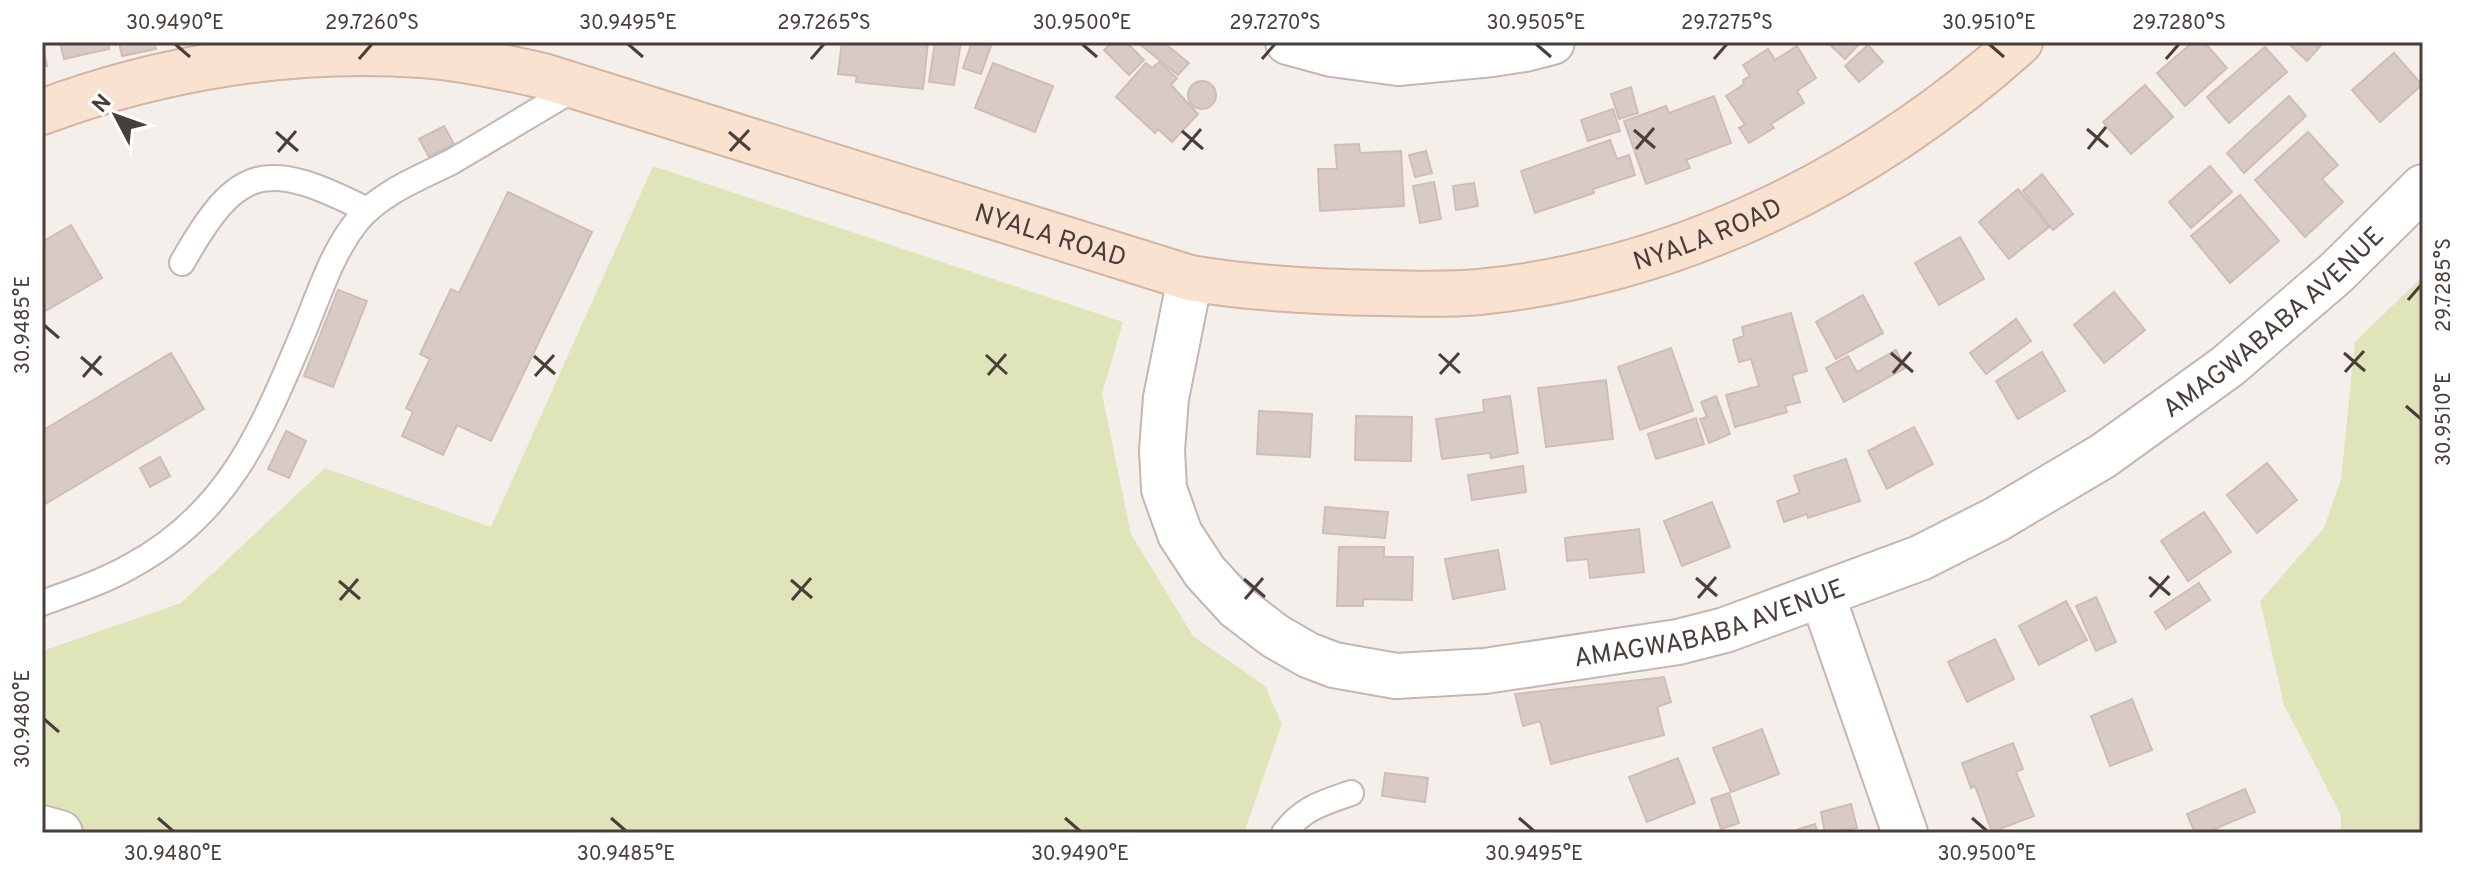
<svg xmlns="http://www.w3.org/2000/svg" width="2465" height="875" font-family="Overpass,sans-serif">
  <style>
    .green { fill: #e0e5b9 }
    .building { fill: #d8cac5; stroke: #d0bdb6; stroke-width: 2 }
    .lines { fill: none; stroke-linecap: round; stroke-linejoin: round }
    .lane-casing { stroke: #c2b7b2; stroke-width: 28 }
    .street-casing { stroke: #c2b7b2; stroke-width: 48 }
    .secondary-casing { stroke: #d3b5a2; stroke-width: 48 }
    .lane { stroke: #fff; stroke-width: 24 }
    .street { stroke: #fff; stroke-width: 44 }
    .secondary { stroke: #fae2d0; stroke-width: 44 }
    .ticks { fill: none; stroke: #493e3a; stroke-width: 3 }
    .labels { text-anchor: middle; stroke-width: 8; stroke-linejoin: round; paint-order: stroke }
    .street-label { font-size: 26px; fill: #493e3a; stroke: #fff }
    .neatline { fill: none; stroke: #493e3a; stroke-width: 3 }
    .ticks-label { font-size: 20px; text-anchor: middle; fill: #493e3a }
  </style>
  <rect width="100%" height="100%" fill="#f5efec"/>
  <!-- green -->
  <g class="green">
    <path d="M653,166L1123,322L1102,394L1131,534L1193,636L1265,686L1282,724L1244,833H42V651L181,603L325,468L491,527Z"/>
    <path d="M2423,276V833H2341V815L2284,705L2260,601L2324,528L2341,479L2355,342Z"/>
  </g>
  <!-- building -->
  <g class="building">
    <path d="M42,42L47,66L42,67Z"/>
    <path d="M60,42H108L109,49L64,59Z"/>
    <path d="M119,42H154L156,49L122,56Z"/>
    <path d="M842,42H928L923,89L856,82L857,76L838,74Z"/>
    <path d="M935,42H961L954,85L929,82Z"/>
    <path d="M972,42L992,43L981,74L963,68Z"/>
    <path d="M1112,42H1126L1144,60L1129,75L1104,50Z"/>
    <path d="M1137,42H1163L1189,63L1178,75Z"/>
    <path d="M1827,42H1861L1845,59Z"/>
    <path d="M2193,42H2204L2227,68L2185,106L2157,73Z"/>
    <path d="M2295,42H2324L2307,61L2291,46Z"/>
    <path d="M1868,45L1883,62L1859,82L1845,66Z"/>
    <path d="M1797,46L1816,78L1797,91L1804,103L1771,124L1774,128L1749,143L1739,128L1745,125L1726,96L1744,84L1743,80L1750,76L1743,65L1768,49L1775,60Z"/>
    <path d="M2265,47L2287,72L2229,123L2207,97Z"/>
    <path d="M2394,53L2422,85L2380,122L2352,90Z"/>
    <path d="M1159,62L1177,78L1171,85L1198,114L1172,142L1158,129L1155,133L1116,97L1146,63L1152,68Z"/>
    <path d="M993,63L1053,86L1035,132L975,108Z"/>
    <circle cx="1202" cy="95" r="14"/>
    <path d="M2145,85L2173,117L2131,154L2103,122Z"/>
    <path d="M1631,87L1638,113L1619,119L1611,94Z"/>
    <path d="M1714,96L1731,143L1686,160L1690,168L1646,184L1624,121L1666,106L1669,113Z"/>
    <path d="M2289,96L2306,116L2244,173L2227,153Z"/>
    <path d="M1613,109L1620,131L1588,141L1581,120Z"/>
    <path d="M444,126L454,144L429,157L419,139Z"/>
    <path d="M2308,132L2338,165L2322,179L2343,202L2305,237L2255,180Z"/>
    <path d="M1610,140L1617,159L1629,155L1635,175L1593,189L1594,193L1535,213L1521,171Z"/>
    <path d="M1359,144L1360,153L1401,151L1404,206L1320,211L1318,169H1337L1335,145Z"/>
    <path d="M1426,151L1432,173L1415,177L1409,155Z"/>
    <path d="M2210,166L2232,192L2191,228L2169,202Z"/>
    <path d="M2042,174L2073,214L2053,230L2023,191Z"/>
    <path d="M1434,182L1441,219L1420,223L1413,186Z"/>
    <path d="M1474,183L1478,206L1456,210L1453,186Z"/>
    <path d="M2018,189L2049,227L2009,259L1979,222Z"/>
    <path d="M508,192L592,232L491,441L457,425L443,455L402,436L413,412L406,408L430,359L420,354L451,289L459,293Z"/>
    <path d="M2240,195L2279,241L2230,283L2191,236Z"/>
    <path d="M71,225L102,278L42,313V242Z"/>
    <path d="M1960,237L1984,279L1939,305L1915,263Z"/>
    <path d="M338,290L367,301L333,387L304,376Z"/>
    <path d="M2114,292L2145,330L2104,363L2074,325Z"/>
    <path d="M1863,295L1883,333L1836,359L1816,322Z"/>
    <path d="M1791,313L1807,371L1792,375L1800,402L1785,406L1787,412L1735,427L1726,395L1759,386L1751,359L1739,362L1733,340L1744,336L1742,327Z"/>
    <path d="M2016,319L2031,341L1986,374L1970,353Z"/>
    <path d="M1671,348L1693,411L1640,430L1618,367Z"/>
    <path d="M1896,350L1905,368L1844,402L1826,368L1848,356L1857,372Z"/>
    <path d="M2042,352L2065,391L2018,419L1996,381Z"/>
    <path d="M171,353L204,409L42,506V431Z"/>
    <path d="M1606,380L1613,439L1546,447L1538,388Z"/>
    <path d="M1510,396L1518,453L1491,458L1490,453L1442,459L1436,419L1484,412L1483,400Z"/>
    <path d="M1716,396L1730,434L1709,443L1700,419L1707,417L1701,402Z"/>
    <path d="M1259,411L1312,414L1310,457L1257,454Z"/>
    <path d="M1356,416L1412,417L1411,461L1355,460Z"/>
    <path d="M1696,418L1704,444L1656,459L1648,434Z"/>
    <path d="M1914,427L1933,464L1887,489L1868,451Z"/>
    <path d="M286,431L306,441L289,478L268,469Z"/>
    <path d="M160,457L170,476L150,487L140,468Z"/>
    <path d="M1846,459L1860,501L1808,518L1807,514L1784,522L1777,501L1800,493L1794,476Z"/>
    <path d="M2267,463L2297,500L2257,533L2227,495Z"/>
    <path d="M1523,466L1526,492L1472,500L1468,475Z"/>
    <path d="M1712,502L1730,547L1682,566L1664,521Z"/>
    <path d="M1325,507L1388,512L1385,538L1323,533Z"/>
    <path d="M2204,512L2231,552L2188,581L2161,541Z"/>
    <path d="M1639,529L1644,572L1590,578L1588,559L1567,561L1565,538Z"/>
    <path d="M1339,547H1384V557H1413L1412,600L1363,599V606H1337Z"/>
    <path d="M1498,550L1505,589L1453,599L1445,559Z"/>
    <path d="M2199,583L2210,600L2166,629L2155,612Z"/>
    <path d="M2096,597L2116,642L2096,651L2076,606Z"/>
    <path d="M2066,601L2087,640L2039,665L2019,626Z"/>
    <path d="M1995,639L2014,679L1967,702L1948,662Z"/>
    <path d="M1664,677L1671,702L1657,707L1664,735L1551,764L1540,721L1523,726L1515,694Z"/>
    <path d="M2132,699L2152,750L2110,766L2091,716Z"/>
    <path d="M1762,729L1779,774L1731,792L1713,748Z"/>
    <path d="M2013,743L2023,769L2016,772L2034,816L1992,832L1975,786L1971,788L1962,763Z"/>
    <path d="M1678,758L1695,803L1647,822L1629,777Z"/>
    <path d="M1385,773L1428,778L1425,802L1382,796Z"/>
    <path d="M2245,789L2255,812L2205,833H2195L2187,814Z"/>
    <path d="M1729,793L1739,823L1721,829L1711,799Z"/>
    <path d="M1851,804L1857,828L1825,833L1821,812Z"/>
    <path d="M1815,824L1818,833H1787Z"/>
  </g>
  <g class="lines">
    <!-- lane casing -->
    <g class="lane-casing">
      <g id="lane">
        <path d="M182,263C238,163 266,159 367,210"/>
        <path d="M42,603C72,592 103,582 131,566C229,513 262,430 303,333C319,295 332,251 359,219C382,192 420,178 451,162C493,138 534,112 576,88"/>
        <path d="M1284,833C1303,808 1322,803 1351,793"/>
      </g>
    </g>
    <!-- street casing -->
    <g class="street-casing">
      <g id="street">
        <path d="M1288,42L1332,54L1398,63L1492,54L1525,49L1552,42"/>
        <path id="s1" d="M1190,278L1166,398L1162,450L1164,489L1180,534L1205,572L1237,607L1275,636L1308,655L1334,665L1396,676L1485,671L1678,642L1725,630L1920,558L1997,519L2103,456L2228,366L2336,273L2423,187"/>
        <path d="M1822,595L1905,833"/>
        <path d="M42,828L60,833"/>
      </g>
    </g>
    <!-- secondary casing -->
    <g class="secondary-casing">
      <g id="secondary">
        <path id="s2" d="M42,112C162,67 294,46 422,55C462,58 504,67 543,76L1190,278C1254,289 1318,292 1382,293C1414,294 1447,295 1479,292C1680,272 1871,176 2020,42"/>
      </g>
    </g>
    <!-- lane -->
    <use href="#lane" class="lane"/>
    <!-- street -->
    <use href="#street" class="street"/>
    <!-- secondary -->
    <use href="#secondary" class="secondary"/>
  </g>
  <!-- ticks -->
  <path class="ticks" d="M175,44L190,57M628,44L643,57M1082,44L1097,57M1536,44L1551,57M1989,44L2004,57M359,59L372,44M811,59L824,44M1262,59L1275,44M1714,59L1727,44M2166,59L2179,44M2087,129L2108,147M1634,130L1655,148M1182,131L1203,149M276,132L298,151M729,132L750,150M1636,149L1654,128M2088,149L2106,127M1183,150L1201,129M730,151L749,130M278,152L296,131M2408,300L2421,285M44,325L59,338M1891,353L1913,372M2344,353L2365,371M1439,354L1460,373M986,355L1007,374M534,356L555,374M81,357L102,375M2345,372L2364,351M1893,373L1911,352M1440,374L1459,353M988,375L1006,354M535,376L554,355M83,377L101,356M2406,406L2421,419M2149,577L2170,595M1696,578L1717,596M1244,579L1265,597M791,580L812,598M339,581L360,599M2150,597L2169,576M1698,598L1716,577M1245,599L1263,578M340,600L358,579M792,600L811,578M44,719L59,732M158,818L173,831M611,818L626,831M1065,818L1080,831M1519,818L1534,831M1972,818L1987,831"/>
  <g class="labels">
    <!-- street labels -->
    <g class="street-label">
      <text dy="9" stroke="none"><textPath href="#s2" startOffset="1714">NYALA ROAD</textPath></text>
      <text dy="9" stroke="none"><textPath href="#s2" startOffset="1042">NYALA ROAD</textPath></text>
      <text dy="9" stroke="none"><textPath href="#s1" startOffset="1498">AMAGWABABA AVENUE</textPath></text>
      <text dy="9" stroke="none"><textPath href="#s1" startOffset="850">AMAGWABABA AVENUE</textPath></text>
    </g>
  </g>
  <!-- border -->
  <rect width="2465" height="875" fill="none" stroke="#ffffff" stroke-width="88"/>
  <!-- north arrow -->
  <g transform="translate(116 116) rotate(311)" stroke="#ffffff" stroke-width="6" paint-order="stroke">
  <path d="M0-6L14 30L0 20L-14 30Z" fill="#493e3a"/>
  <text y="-12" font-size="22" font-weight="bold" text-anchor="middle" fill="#493e3a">N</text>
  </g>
  <rect x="44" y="44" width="2377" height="787" class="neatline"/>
  <g class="ticks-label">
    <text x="175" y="29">30.9490°E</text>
    <text x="372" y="29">29.7260°S</text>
    <text x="628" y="29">30.9495°E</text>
    <text x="824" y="29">29.7265°S</text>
    <text x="1082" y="29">30.9500°E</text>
    <text x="1275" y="29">29.7270°S</text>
    <text x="1536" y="29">30.9505°E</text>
    <text x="1727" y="29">29.7275°S</text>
    <text x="1989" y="29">30.9510°E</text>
    <text x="2179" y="29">29.7280°S</text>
    <text transform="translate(2443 285) rotate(-90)" y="7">29.7285°S</text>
    <text transform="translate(22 325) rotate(-90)" y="7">30.9485°E</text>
    <text transform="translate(2443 419) rotate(-90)" y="7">30.9510°E</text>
    <text transform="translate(22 719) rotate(-90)" y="7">30.9480°E</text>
    <text x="173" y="860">30.9480°E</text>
    <text x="626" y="860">30.9485°E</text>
    <text x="1080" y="860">30.9490°E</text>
    <text x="1534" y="860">30.9495°E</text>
    <text x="1987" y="860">30.9500°E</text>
  </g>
</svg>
